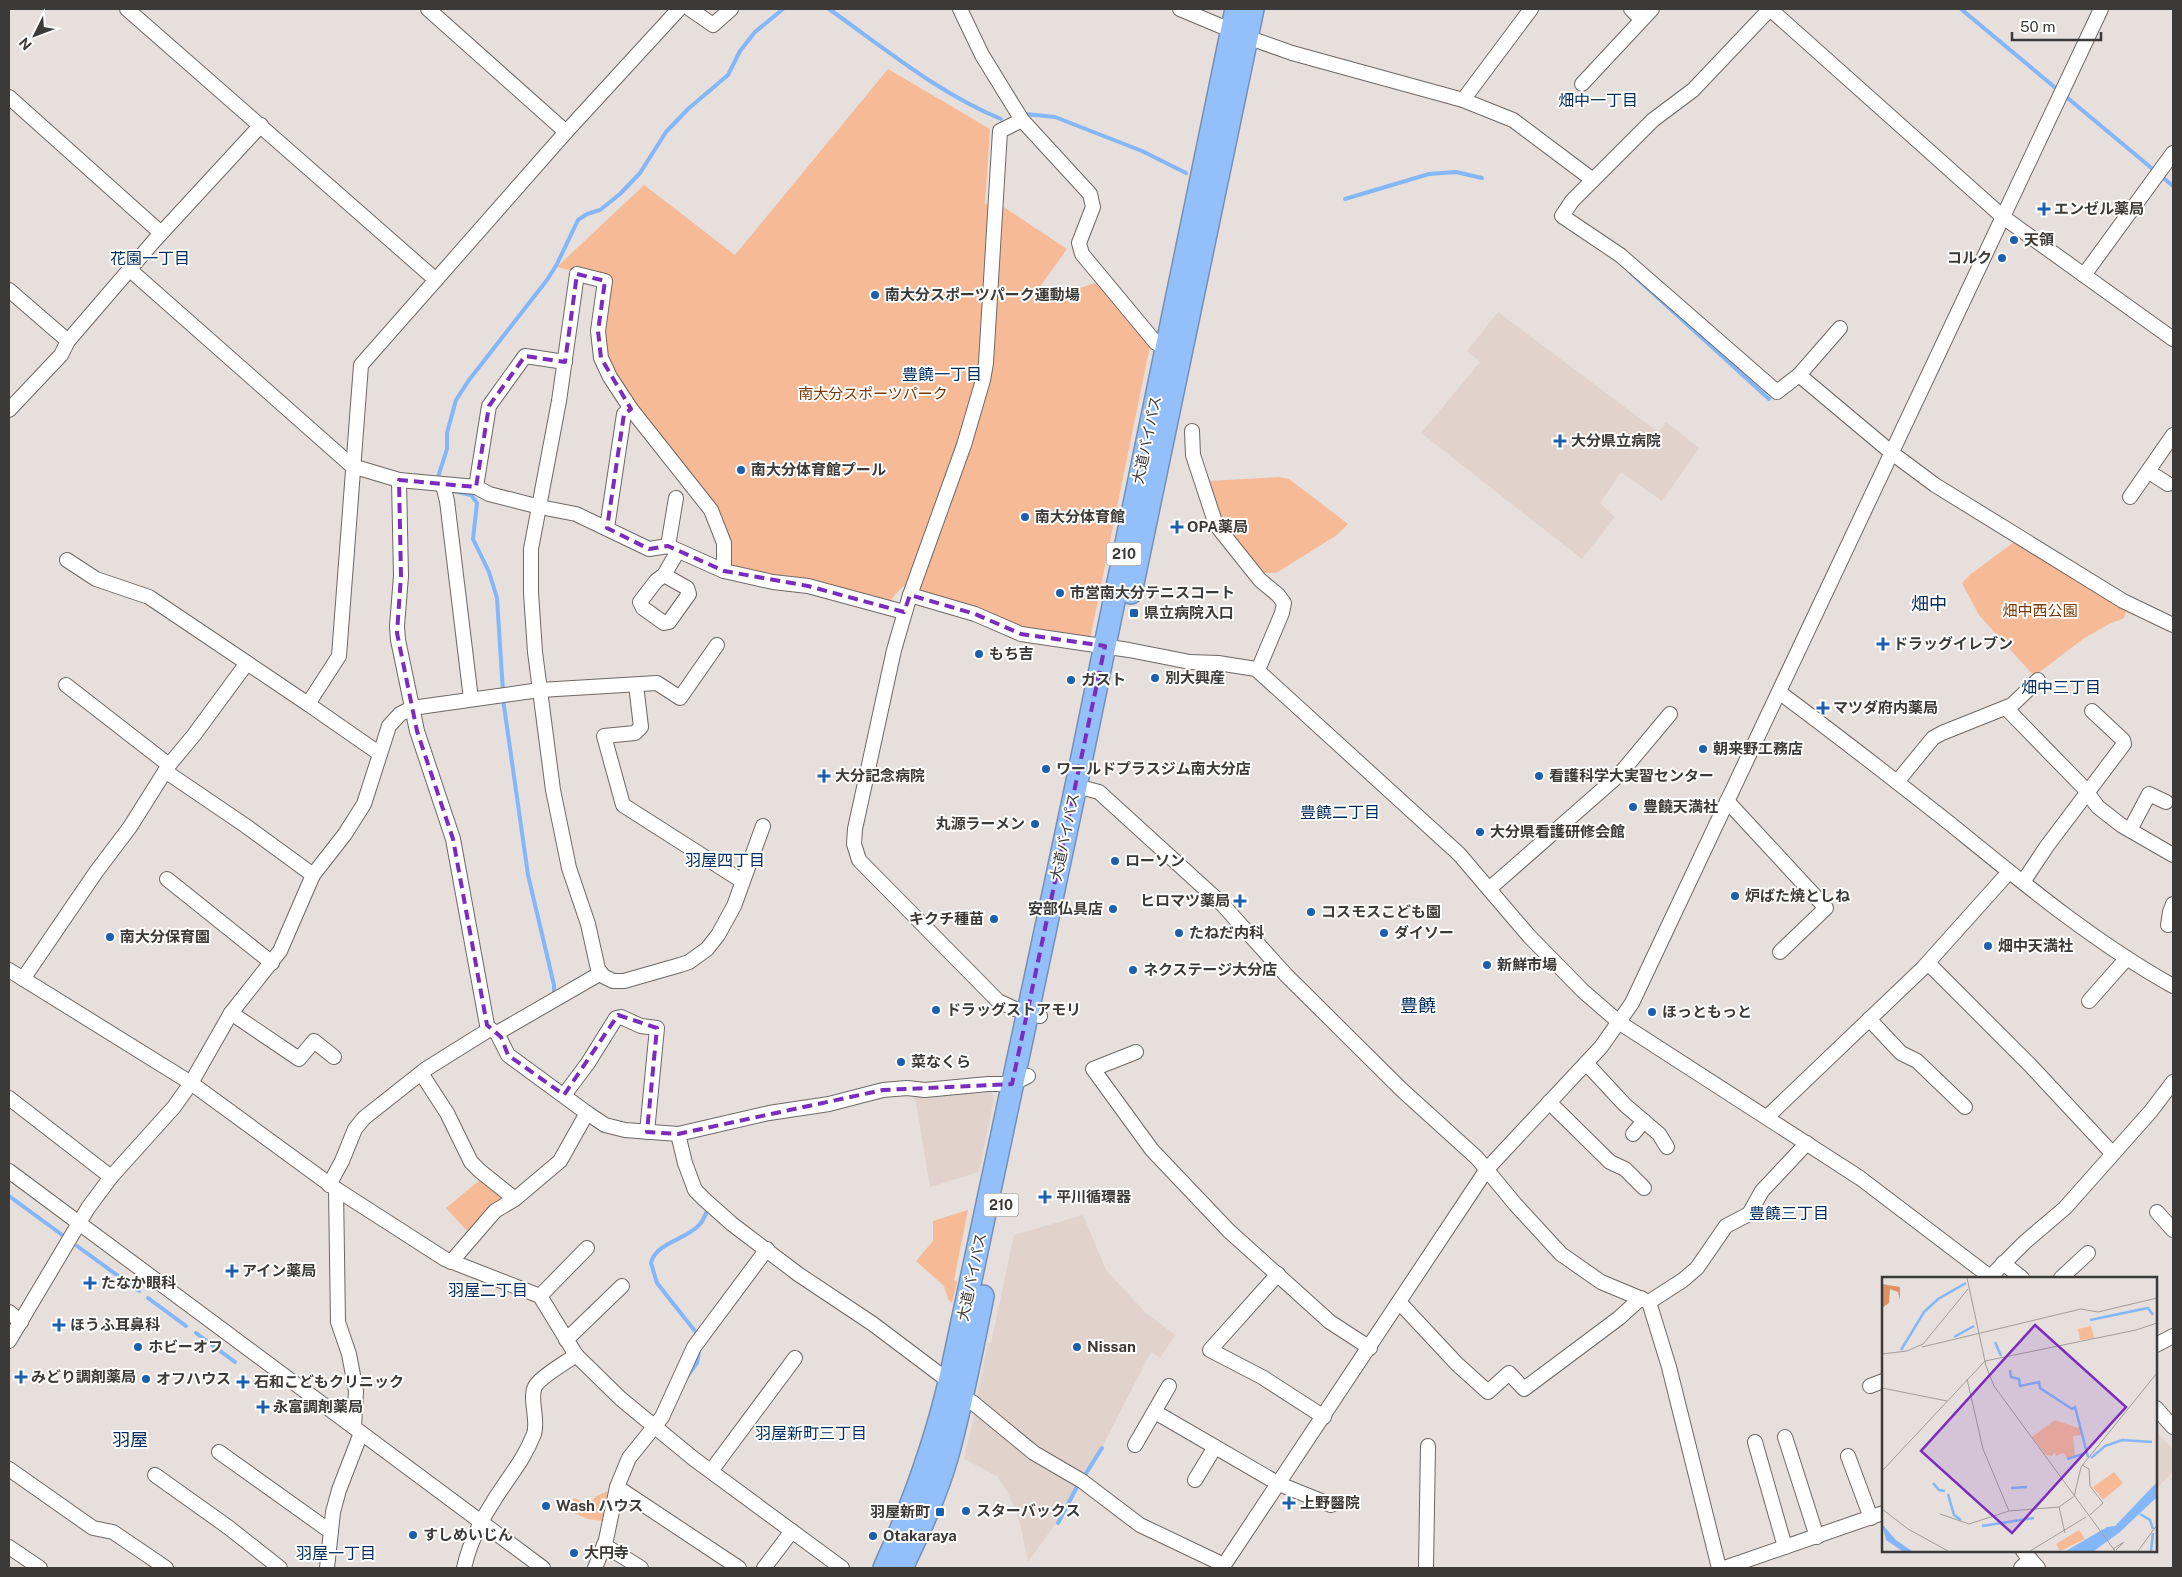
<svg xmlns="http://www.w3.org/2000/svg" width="2182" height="1577" font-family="'Public Sans','Noto Sans JP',sans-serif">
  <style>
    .built { fill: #e1d3cb }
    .green { fill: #f7ba97 }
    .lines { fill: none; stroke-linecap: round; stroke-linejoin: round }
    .stream { stroke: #84b7f9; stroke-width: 4 }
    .minor-casing { stroke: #6e6865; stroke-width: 16 }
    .highway-casing { stroke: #7590b6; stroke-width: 24 }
    .minor { stroke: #fff; stroke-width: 14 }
    .highway { stroke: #93bffa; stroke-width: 21 }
    .marked { fill: none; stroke: #7b2cbf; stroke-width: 4; stroke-dasharray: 10 6; stroke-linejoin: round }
    .poi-dot { fill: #1b5faf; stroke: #fff; stroke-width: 2 }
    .labels { text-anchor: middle; stroke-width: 4; stroke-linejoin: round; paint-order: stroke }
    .shield { fill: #fff; stroke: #767574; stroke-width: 1 }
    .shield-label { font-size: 14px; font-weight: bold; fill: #3c3a38 }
    .poi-label { font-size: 15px; font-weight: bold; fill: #3c3a38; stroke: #fff; text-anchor: start }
    .park-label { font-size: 15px; fill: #7d3800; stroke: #fff }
    .street-label { font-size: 15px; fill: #3c3a38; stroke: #fff }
    .neighbourhood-label { font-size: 16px; fill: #002b5d; stroke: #fff }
    .quarter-label { font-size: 18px; fill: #002b5d; stroke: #fff }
    .inset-river { fill: none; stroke: #84b7f9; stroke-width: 2.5 }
    .inset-road { fill: none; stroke: #a29d9a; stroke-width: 1 }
    .view { fill: #7b2cbf; fill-opacity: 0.15; stroke: #7b2cbf; stroke-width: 2.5 }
    .inset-edge { fill: none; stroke: #3c3a38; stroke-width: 2.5 }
  </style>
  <rect width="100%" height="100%" fill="#e6dfdc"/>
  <!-- built -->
  <g class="built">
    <path d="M1498,312L1658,432L1666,422L1699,448L1662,501L1621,472L1600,503L1615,517L1582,559L1421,433L1480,362L1467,351Z"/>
    <path d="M990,1088L994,1099L979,1172L930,1187L916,1102L912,1096Z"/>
    <path d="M1083,1215L1106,1270L1144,1311L1175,1335L1160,1358L1151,1352L1103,1445L1080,1478L1035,1451L976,1403L988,1343H991L1014,1235Z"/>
    <path d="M976,1409L1078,1481L1056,1523L1028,1562L1020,1523L1008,1493L997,1476L964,1459Z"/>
    <path d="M2156,1432L2173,1449V1472L2156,1489Z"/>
  </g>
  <!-- green -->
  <g class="green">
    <path d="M888,69L990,129L985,204L1002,206L1067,249L1037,291L1068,292L1098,282L1150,346L1090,639L1022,629L977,608L903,586L889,602L730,567L729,543L639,413L604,356L601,330L608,280L557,267L644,185L735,255Z"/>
    <path d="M1279,477L1289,479L1348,524L1337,535L1276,573H1264C1236,542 1219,523 1208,481Z"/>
    <path d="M2017,542L2123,606L2126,612L2124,618L2109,624L2083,639L2034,676L1979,615L1962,583L1971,574L2013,543Z"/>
    <path d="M481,1179L510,1198L469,1233L446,1208Z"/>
    <path d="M968,1210L954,1280L957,1282L952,1303L948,1299L944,1286L916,1261L933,1241V1221Z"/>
    <path d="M608,1491L603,1521L588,1519L567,1510L574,1498L589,1504L595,1497Z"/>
  </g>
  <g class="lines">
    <!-- stream -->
    <g class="stream">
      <path d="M829,9C884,48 938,93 1001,119"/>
      <path d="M1961,9L2058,90"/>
      <path d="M2064,95L2173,186"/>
      <path d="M1025,114L1055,117L1142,151L1186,173"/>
      <path d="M1345,199L1429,174L1456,172L1482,178"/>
      <path d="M1632,274L1769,399"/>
      <path d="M437,480L447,449V433L456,400L469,380L547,280L557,264L578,220L587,214L600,210L620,194L640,173L666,132L688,109L728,75L740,51L755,32L783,9"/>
      <path d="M449,490L471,495L477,503L473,539L489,572L497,598L503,692"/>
      <path d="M503,699L528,875L554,985V994"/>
      <path d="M9,1196L65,1237"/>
      <path d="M77,1246L139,1291"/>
      <path d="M148,1298L186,1326"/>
      <path d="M196,1333L235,1362"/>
      <path d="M698,1335L657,1283L651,1263C656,1242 687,1240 700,1224C704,1220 706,1212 709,1207"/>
      <path d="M686,1378L697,1363L700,1346"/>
      <path d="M1083,1478L1102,1448"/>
      <path d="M1058,1523L1079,1483"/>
    </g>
    <!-- minor casing -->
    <g class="minor-casing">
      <g id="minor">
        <path d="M127,9L436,280"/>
        <path d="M428,9L566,132"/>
        <path d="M690,9L713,25L731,9"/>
        <path d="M960,9L982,55L1022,120L1090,194L1093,207L1079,243L1082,254L1156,343L1167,345"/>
        <path d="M1180,9L1247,37L1292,53L1463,100L1513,120L1593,180"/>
        <path d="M1631,9L1641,19"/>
        <path d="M1770,9L1693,90L1653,120L1572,201L1562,216L1620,255L1777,392L1799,375L1840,328"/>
        <path d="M1770,9L2003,217L2173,339"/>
        <path d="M1582,84L1652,9"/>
        <path d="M9,97L161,233"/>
        <path d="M1463,100L1531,9"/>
        <path d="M129,269L352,466L399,480L476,487L489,494L540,507L576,514L649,549L668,546L724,571"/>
        <path d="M2084,275L2173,153"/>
        <path d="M9,290L68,341"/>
        <path d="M1799,375L1892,453L1935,485L2123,601L2173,625"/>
        <path d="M9,410L61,355L68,341L154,241L261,125"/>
        <path d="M1192,431L1193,455L1216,525L1260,580L1278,595L1284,603L1282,613L1258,670"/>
        <path d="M2149,472L2168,484"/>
        <path d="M399,480L401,576L397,626L398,640L417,731L453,839L487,1025L490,1029L497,1033L601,973"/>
        <path d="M443,485L447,501L471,699"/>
        <path d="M476,487L489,406L525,356L565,362"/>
        <path d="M2130,497L2173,435"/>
        <path d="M607,528L624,414L631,409"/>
        <path d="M668,546L676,498"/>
        <path d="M67,560L96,579L149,597L308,704"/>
        <path d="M664,575L656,581L640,602L643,608L664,623L669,622L689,594L687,588L664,575L678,551"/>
        <path d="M910,595L964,445L983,380L986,363L1000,131L1022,120"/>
        <path d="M66,685L169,765"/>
        <path d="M636,685L641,727L635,733L604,736L623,805L742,881"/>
        <path d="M1779,692C1838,736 1896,781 1953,826C2023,883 2094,942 2173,986"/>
        <path d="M2006,708L2083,787L2098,807L2121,825L2173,855"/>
        <path d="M380,754L308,704L339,656L361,365L566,132L679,9"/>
        <path d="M165,771L246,826L313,875"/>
        <path d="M1897,782L1933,738L1942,733L2012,705L2038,680"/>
        <path d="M1076,786L1099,792L1222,904L1286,975L1402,1090L1477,1158L1515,1204L1561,1254L1601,1282L1649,1302L1683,1280L1697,1268L1726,1226L1749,1214L1762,1191L1807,1143"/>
        <path d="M1727,801L1826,908L1780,952"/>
        <path d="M763,826L734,906L718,935L707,949L689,962L680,965L624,981H613L603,976L598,969L588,924L569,868L553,790L535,652L531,593V549L559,401L577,274L605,281L598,331L601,358L610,377L631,409L711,510L724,543V571L773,582L808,586L904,612"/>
        <path d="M2130,830L2149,794L2166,802"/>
        <path d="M167,879L272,963"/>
        <path d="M2023,882L2047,846L2124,744L2123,740L2092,711"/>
        <path d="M1489,889L1619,775L1670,714"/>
        <path d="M2168,925L2170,912L2173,904"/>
        <path d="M1928,963L2030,1065L2112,1153"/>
        <path d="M9,970L191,1083L336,1189L338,1322L349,1354L356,1391L354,1427"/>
        <path d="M23,979L96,872L130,827L169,765L194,735L247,663"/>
        <path d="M2089,1001L2127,958"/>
        <path d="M231,1013L299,1059L314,1041L334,1057"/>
        <path d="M1040,1016L1015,1009L998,1001L859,860L854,844L855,829L894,650L910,595L975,614L1021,634L1129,650L1190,662L1218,663L1256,669L1459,854L1529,936L1583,991L1620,1023L1860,1178L1989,1276"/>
        <path d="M1869,1019L1901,1053L1917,1061L1965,1107"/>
        <path d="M497,1033L508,1055L587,1113"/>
        <path d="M1136,1052L1093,1069L1152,1150L1229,1231L1330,1322L1370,1348"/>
        <path d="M1586,1063L1625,1105L1659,1134L1667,1147"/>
        <path d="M421,1073L447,1113L471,1162L480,1171L515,1199"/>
        <path d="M564,1095L588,1063L616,1018L621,1017L641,1026L657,1028L647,1132"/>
        <path d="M9,1098L111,1177"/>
        <path d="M1549,1102L1610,1162L1625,1169L1644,1188"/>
        <path d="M1767,1117L1923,968L2009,872"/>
        <path d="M678,1134L685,1163L695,1190L705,1200L732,1224L798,1274L873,1324L942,1376L950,1378L957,1375"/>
        <path d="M1633,1134L1644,1121"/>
        <path d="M9,1171L543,1568"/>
        <path d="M329,1185L342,1161L355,1129L364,1118L426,1069L490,1029"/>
        <path d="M336,1189L445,1259L540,1296L576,1355L621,1399L694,1459L842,1568"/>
        <path d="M2157,1212L2173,1230"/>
        <path d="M451,1262L495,1211L515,1199L560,1161L587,1113L605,1125L625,1130L678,1134L769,1113L829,1104L883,1090L907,1088L925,1090L988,1084H1012L1028,1076"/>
        <path d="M2003,1263L2022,1278"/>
        <path d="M1278,1274L1210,1350L1262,1377L1324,1417"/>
        <path d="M1989,1278L2025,1242L2065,1208L2151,1111L2173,1082"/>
        <path d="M2061,1278L2088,1253"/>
        <path d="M540,1296L587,1248"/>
        <path d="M1399,1302L1457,1364L1488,1392L1509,1373L1524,1389L1619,1318L1641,1298"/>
        <path d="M1649,1302L1669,1367L1719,1568"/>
        <path d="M9,1312L21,1322"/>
        <path d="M566,1340L622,1286"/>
        <path d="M9,1341L88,1208L111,1177L174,1107L191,1083L231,1013L280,951L313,875L345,834L364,804L389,726L400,714L412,708L540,690L657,683L680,698L717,645"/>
        <path d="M2156,1345L2173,1336"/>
        <path d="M1870,1386L1883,1381"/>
        <path d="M955,1400L972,1402L1034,1453L1082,1481L1140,1525L1224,1565"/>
        <path d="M2156,1408L2173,1427"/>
        <path d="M1155,1412L1279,1484L1331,1505"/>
        <path d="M1785,1437L1817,1537"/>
        <path d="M1755,1442L1785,1547"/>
        <path d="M1135,1445L1169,1386"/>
        <path d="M219,1452L331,1532"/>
        <path d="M1848,1456L1871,1518"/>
        <path d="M9,1469L93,1528L113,1532L166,1568"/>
        <path d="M711,1471L795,1358"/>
        <path d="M155,1475L228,1527L280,1568"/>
        <path d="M1195,1480L1215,1447"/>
        <path d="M617,1487L739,1568"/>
        <path d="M604,1545L641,1568"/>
        <path d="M9,1547L40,1568"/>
        <path d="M2023,1551L2038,1568"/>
        <path d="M327,1568L333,1512L339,1490L361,1433"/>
        <path d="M464,1568C469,1545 480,1522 493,1502C507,1479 524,1460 534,1434C539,1419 528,1396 536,1385C543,1375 565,1363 576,1355"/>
        <path d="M595,1568L606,1540L617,1487L629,1458L662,1417L694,1347L767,1249"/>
        <path d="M764,1568L792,1531"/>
        <path d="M1222,1568L1487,1169L1601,1047L1632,1003L2101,9"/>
        <path d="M1426,1568L1428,1446"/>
        <path d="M1724,1568L1883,1513"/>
        <path d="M2021,1568L2030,1559"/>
      </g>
    </g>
    <!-- highway casing -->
    <g class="highway-casing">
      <g id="highway">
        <path d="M1131,593L1253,9"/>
        <path d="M884,1568C912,1506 935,1444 950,1378L1076,786L1236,9"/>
        <path d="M902,1568C919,1532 936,1496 947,1458C962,1405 972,1350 983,1296"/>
      </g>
    </g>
    <!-- minor -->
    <use href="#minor" class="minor"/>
    <!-- highway -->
    <use href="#highway" class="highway"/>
  </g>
  <!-- marked area -->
  <path class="marked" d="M577,274L605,281L598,331L601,358L631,409L624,414L607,528L649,549L668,546L724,571L808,586L904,612L910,595L975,614L1021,634L1105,646L1012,1084L883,1090L678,1134L647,1132L657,1028L618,1015L564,1095L508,1055L501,1037L487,1025L453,839L417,731L397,633L401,576L399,480L476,487L489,406L525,356L565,362Z"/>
  <!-- markers -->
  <g class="poi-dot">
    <path d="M2041.5 201.5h5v5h5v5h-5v5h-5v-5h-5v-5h5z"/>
    <circle cx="2014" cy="240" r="5"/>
    <circle cx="2002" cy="258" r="5"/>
    <circle cx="875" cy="295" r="5"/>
    <path d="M1557.5 433.5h5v5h5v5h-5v5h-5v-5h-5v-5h5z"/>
    <circle cx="741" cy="470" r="5"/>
    <circle cx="1025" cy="517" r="5"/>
    <path d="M1174.5 519.5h5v5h5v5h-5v5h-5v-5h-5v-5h5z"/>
    <circle cx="1060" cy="593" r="5"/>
    <rect x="1129" y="608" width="10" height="10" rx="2.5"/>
    <path d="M1880.5 636.5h5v5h5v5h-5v5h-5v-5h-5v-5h5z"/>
    <circle cx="979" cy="654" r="5"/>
    <circle cx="1155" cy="678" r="5"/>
    <circle cx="1071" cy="680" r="5"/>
    <path d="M1820.5 700.5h5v5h5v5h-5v5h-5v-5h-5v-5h5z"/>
    <circle cx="1703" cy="749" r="5"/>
    <circle cx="1046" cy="769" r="5"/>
    <path d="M821.5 768.5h5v5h5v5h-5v5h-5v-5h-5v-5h5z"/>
    <circle cx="1539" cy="776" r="5"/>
    <circle cx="1633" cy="807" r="5"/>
    <circle cx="1035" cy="824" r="5"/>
    <circle cx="1480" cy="832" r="5"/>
    <circle cx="1115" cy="861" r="5"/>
    <circle cx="1735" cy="896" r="5"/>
    <path d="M1237.5 893.5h5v5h5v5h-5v5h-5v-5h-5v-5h5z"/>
    <circle cx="1113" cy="909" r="5"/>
    <circle cx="1311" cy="912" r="5"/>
    <circle cx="994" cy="919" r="5"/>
    <circle cx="1179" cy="933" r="5"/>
    <circle cx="1384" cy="933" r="5"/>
    <circle cx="110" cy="937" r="5"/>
    <circle cx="1988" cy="946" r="5"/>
    <circle cx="1487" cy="965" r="5"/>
    <circle cx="1133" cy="970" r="5"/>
    <circle cx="936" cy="1010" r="5"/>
    <circle cx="1652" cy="1012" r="5"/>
    <circle cx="901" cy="1062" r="5"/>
    <path d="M1042.5 1189.5h5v5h5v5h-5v5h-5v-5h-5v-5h5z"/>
    <path d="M229.5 1263.5h5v5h5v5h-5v5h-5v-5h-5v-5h5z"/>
    <path d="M87.5 1275.5h5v5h5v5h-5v5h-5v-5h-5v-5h5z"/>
    <path d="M56.5 1317.5h5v5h5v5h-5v5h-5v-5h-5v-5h5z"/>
    <circle cx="138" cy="1347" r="5"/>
    <circle cx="1077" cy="1347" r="5"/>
    <path d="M18.5 1369.5h5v5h5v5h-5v5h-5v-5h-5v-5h5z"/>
    <circle cx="146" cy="1379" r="5"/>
    <path d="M240.5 1374.5h5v5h5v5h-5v5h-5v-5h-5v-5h5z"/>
    <path d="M260.5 1399.5h5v5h5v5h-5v5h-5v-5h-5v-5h5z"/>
    <path d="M1286.5 1495.5h5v5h5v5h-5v5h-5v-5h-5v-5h5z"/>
    <circle cx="546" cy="1506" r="5"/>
    <circle cx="966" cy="1511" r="5"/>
    <rect x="935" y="1507" width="10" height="10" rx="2.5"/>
    <circle cx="413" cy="1535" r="5"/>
    <circle cx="873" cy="1536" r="5"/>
    <circle cx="574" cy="1553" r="5"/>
  </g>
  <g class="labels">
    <!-- shield labels -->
    <g class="shield">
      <rect x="1106.5" y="542.5" width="35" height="23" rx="4"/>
      <rect x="983.5" y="1193.5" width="35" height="23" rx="4"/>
    </g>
    <g class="shield-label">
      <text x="1124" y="559">210</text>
      <text x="1001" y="1210">210</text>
    </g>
    <!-- poi labels -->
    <g class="poi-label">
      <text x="2054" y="214">エンゼル薬局</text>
      <text x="2024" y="245">天領</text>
      <text x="1992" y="263" text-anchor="end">コルク</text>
      <text x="885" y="300">南大分スポーツパーク運動場</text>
      <text x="1571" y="446">大分県立病院</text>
      <text x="751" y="475">南大分体育館プール</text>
      <text x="1035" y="522">南大分体育館</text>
      <text x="1187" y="532">OPA薬局</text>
      <text x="1070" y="598">市営南大分テニスコート</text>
      <text x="1144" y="618">県立病院入口</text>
      <text x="1893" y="649">ドラッグイレブン</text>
      <text x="989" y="659">もち吉</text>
      <text x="1165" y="683">別大興産</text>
      <text x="1081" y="685">ガスト</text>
      <text x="1833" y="713">マツダ府内薬局</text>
      <text x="1713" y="754">朝来野工務店</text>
      <text x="1056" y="774">ワールドプラスジム南大分店</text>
      <text x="835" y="781">大分記念病院</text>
      <text x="1549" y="781">看護科学大実習センター</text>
      <text x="1643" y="812">豊饒天満社</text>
      <text x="1025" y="829" text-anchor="end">丸源ラーメン</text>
      <text x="1490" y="837">大分県看護研修会館</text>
      <text x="1125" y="866">ローソン</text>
      <text x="1745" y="901">炉ばた焼としね</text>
      <text x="1230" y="906" text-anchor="end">ヒロマツ薬局</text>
      <text x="1103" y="914" text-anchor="end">安部仏具店</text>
      <text x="1321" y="917">コスモスこども園</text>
      <text x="984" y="924" text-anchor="end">キクチ種苗</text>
      <text x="1189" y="938">たねだ内科</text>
      <text x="1394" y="938">ダイソー</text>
      <text x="120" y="942">南大分保育園</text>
      <text x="1998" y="951">畑中天満社</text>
      <text x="1497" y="970">新鮮市場</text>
      <text x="1143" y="975">ネクステージ大分店</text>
      <text x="946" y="1015">ドラッグストアモリ</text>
      <text x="1662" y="1017">ほっともっと</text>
      <text x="911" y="1067">菜なくら</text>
      <text x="1056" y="1202">平川循環器</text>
      <text x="242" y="1276">アイン薬局</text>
      <text x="101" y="1288">たなか眼科</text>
      <text x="70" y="1330">ほうふ耳鼻科</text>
      <text x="148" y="1352">ホビーオフ</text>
      <text x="1087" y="1352">Nissan</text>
      <text x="31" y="1382">みどり調剤薬局</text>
      <text x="156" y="1384">オフハウス</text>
      <text x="254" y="1387">石和こどもクリニック</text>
      <text x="273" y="1412">永富調剤薬局</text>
      <text x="1300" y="1508">上野醫院</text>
      <text x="556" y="1511">Wash ハウス</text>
      <text x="976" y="1516">スターバックス</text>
      <text x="930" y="1517" text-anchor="end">羽屋新町</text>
      <text x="423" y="1540">すしめいじん</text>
      <text x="883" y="1541">Otakaraya</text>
      <text x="584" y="1558">大円寺</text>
    </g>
    <!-- park labels -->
    <g class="park-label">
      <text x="873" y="399">南大分スポーツパーク</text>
      <text x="2040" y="616">畑中西公園</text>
    </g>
    <!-- street labels -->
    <g class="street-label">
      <text transform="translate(1147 440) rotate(-78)" y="5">大道バイパス</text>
      <text transform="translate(1065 837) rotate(-78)" y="5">大道バイパス</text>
      <text transform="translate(972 1277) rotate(-78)" y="5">大道バイパス</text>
    </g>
    <!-- neighbourhood labels -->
    <g class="neighbourhood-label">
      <text x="1598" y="106">畑中一丁目</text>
      <text x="150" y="264">花園一丁目</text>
      <text x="942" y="380">豊饒一丁目</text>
      <text x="2061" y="693">畑中三丁目</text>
      <text x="1340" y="818">豊饒二丁目</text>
      <text x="725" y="866">羽屋四丁目</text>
      <text x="1789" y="1219">豊饒三丁目</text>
      <text x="488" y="1296">羽屋二丁目</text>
      <text x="811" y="1439">羽屋新町三丁目</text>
      <text x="336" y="1559">羽屋一丁目</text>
    </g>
    <!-- quarter labels -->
    <g class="quarter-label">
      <text x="1929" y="610">畑中</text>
      <text x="1418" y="1012">豊饒</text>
      <text x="130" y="1446">羽屋</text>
    </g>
  </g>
  <!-- overview -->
  <g transform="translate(1882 1277)">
    <rect width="275" height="275" fill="#e6dfdc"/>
    <path d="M209,49L212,61L198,63L196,52ZM173,143L196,151L199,148V158L191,159L193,178L185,181L181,176L174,179L173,175L170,179L164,178L150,160ZM232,195L241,206L221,223L211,210ZM197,253L203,262L178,274L174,267Z" fill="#f7ba97"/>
    <path d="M0,7L18,10V23L16,15L8,12L7,26L0,31Z" fill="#dd9165"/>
    <path d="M275,205V220L238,255L212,274H184L225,250L233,249ZM0,247L14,263L30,274H20L4,263Z" fill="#84b7f9"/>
    <path class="inset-river" d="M208,43L266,31L271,38M72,60L92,49M113,65L119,79M19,73L42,35L56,22L84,6M128,93L129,100L137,102L138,109L157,105L158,111L190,132L193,130L206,180M209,181L223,169L240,163L270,165M185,182L201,177M51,206L57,213L63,214M129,211L145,210M66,217L72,238L79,243M258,237L268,243L271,252M100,249L152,241M269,274L271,256"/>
    <path class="inset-road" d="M85,1L104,89L112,109L233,274M40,70L199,32L216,35L275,21M0,77L25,74L41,67L86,12M103,84L254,53L275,46M85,102L101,172L127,234M0,111L65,124M200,188L207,192L208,209L221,226L208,238M0,194L103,84M192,220L199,190L275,96M177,230L183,256M0,232L26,252L66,274M58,237L87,247L127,234L177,230L191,220M231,272L242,265L234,273M148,274L204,240M256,274L275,248"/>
    <path class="view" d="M153,48L244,130L130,256L39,174Z"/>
    <rect width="275" height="275" class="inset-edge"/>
  </g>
  <!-- border -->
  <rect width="2182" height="1577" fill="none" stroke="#3c3a38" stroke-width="20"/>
  <!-- north arrow -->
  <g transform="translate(35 35) rotate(228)" stroke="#ffffff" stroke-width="4" paint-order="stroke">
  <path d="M0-4L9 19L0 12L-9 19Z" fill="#3c3a38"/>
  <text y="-8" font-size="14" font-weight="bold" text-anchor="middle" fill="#3c3a38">N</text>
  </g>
  <!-- scale -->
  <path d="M2012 32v8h89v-8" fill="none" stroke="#3c3a38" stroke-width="2.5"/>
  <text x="2020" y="32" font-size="15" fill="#3c3a38" stroke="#ffffff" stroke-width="4" paint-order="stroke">50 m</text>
</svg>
